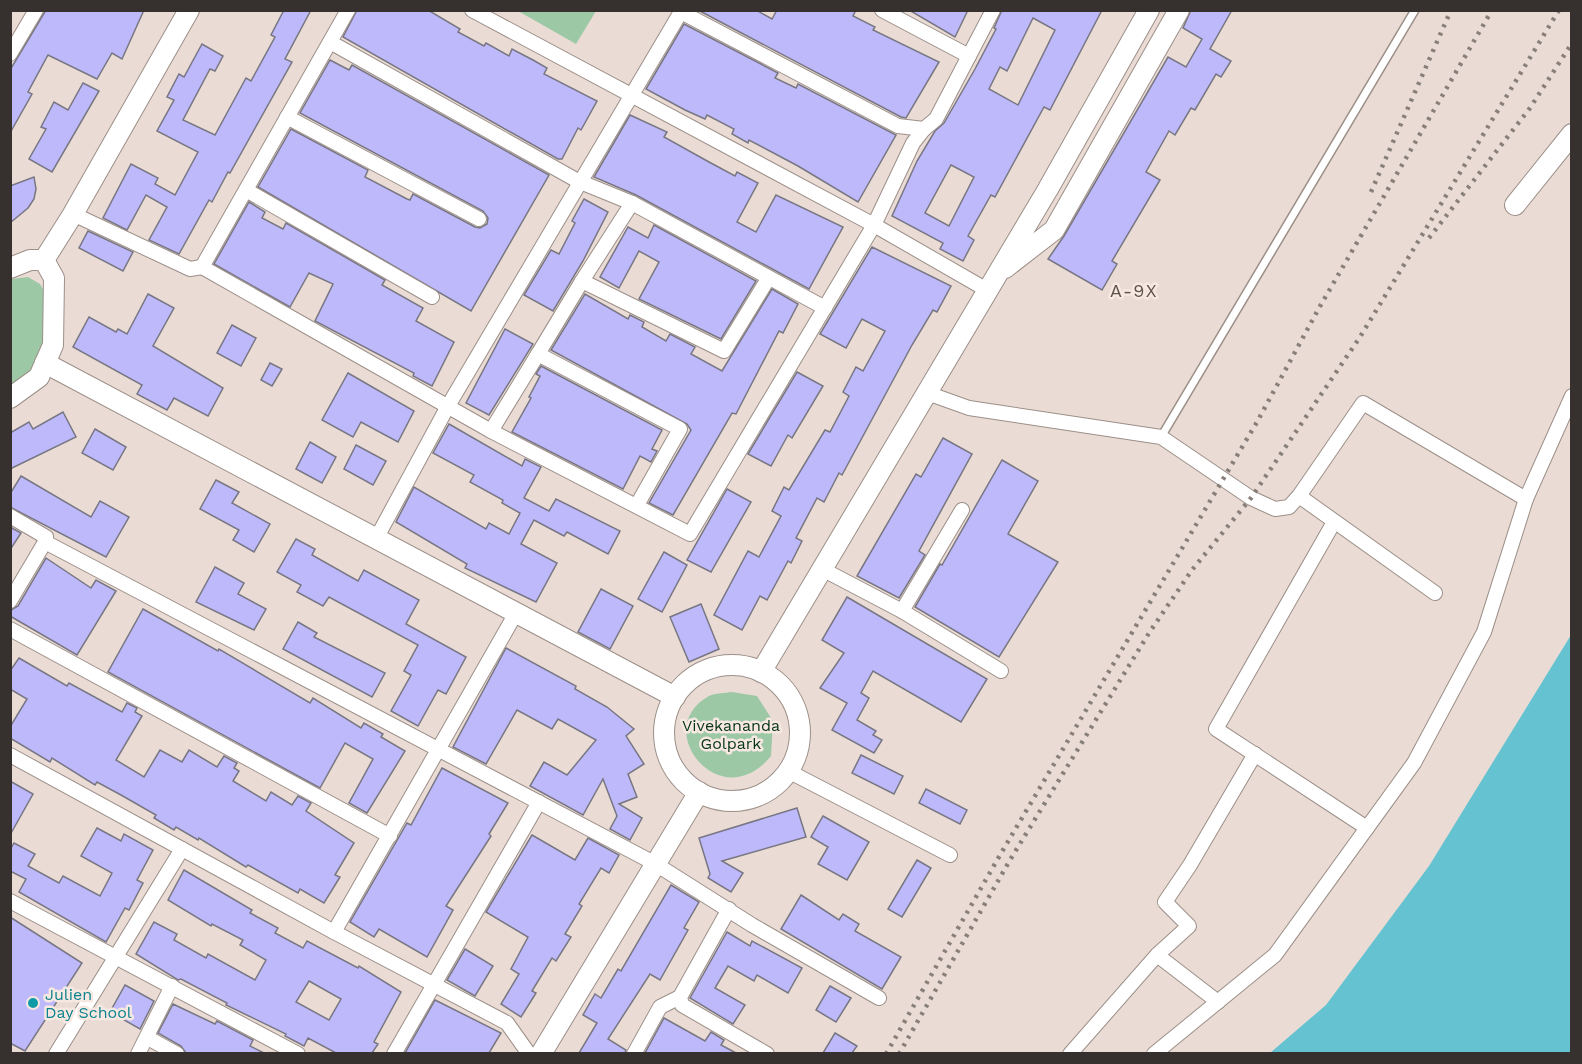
<svg xmlns="http://www.w3.org/2000/svg" width="1582" height="1064" font-family="'Work Sans',sans-serif">
  <style>
    .green { fill: #9dc8a6 }
    .water { fill: #65c2d0 }
    .building { fill: #beb9fa; stroke: #777682; stroke-width: 1.5; fill-rule: evenodd }
    .lines { fill: none; stroke-linecap: round; stroke-linejoin: round }
    .lane-casing { stroke: #9c8f88; stroke-width: 10 }
    .street-casing { stroke: #9c8f88; stroke-width: 16 }
    .secondary-casing { stroke: #9c8f88; stroke-width: 22 }
    .lane { stroke: #fff; stroke-width: 7 }
    .street { stroke: #fff; stroke-width: 14 }
    .secondary { stroke: #fff; stroke-width: 20 }
    .rail { stroke: #887f7a; stroke-width: 4.5; stroke-dasharray: 3 6; stroke-linecap: butt }
    .culture-dot { fill: #0f9aa8; stroke: #f7e9e2; stroke-width: 2 }
    .labels { text-anchor: middle; stroke-width: 5; stroke-linejoin: round; paint-order: stroke }
    .park-label { font-size: 16px; fill: #053417; stroke: #f7e9e2 }
    .culture-label { font-size: 16px; fill: #0d838f; stroke: #f7e9e2; text-anchor: start }
    .neighbourhood-label { font-size: 18px; letter-spacing: 1.5px; fill: #5f544d; stroke: #f7e9e2 }
  </style>
  <rect width="100%" height="100%" fill="#eadcd5"/>
  <!-- green -->
  <g class="green">
    <path d="M518,11H596L576,44Z"/>
    <path d="M28,277L40,284L49,299L43,352L30,373L11,391V279Z"/>
    <path d="M732,692L757,696L773,721L771,756C721,818 649,729 709,696C715,693 725,693 732,692Z"/>
  </g>
  <!-- water -->
  <path class="water" d="M1571,635V1053H1270L1326,1005L1429,866Z"/>
  <!-- building -->
  <g class="building">
    <path d="M46,10H144L122,59L112,53L97,79L48,55L28,92L32,94L10,133V70Z"/>
    <path d="M284,10H311L285,59L292,62L230,173L228,172L212,202L209,200L179,254L149,240L167,207L146,195L127,230L103,218L131,164L158,178L155,184L175,195L198,152L157,131L174,100L167,97L179,74L184,77L202,44L223,56L215,71L210,69L183,120L215,135L246,78L251,81L275,37L271,35Z"/>
    <path d="M357,10H428L460,29L458,32L484,46L486,43L509,56L512,49L533,60L547,68L544,74L597,101L581,130L578,128L562,159H558L343,37Z"/>
    <path d="M698,10H756L772,19L777,10H856L853,16L875,27L873,30L939,62L906,118L901,117Z"/>
    <path d="M909,10H968L955,37Z"/>
    <path d="M1002,10H1102L1050,110L1044,107L995,197L991,195L968,236L974,240L963,261L940,249L943,243L892,216L917,161L935,131L944,123L975,69L996,29L994,28ZM1033,18L1055,30L1018,105L989,89L1000,67L1007,71ZM951,165L974,177L949,226L925,213Z"/>
    <path d="M1191,10H1232L1210,49L1231,61L1221,77L1216,74L1195,110L1191,108L1175,135L1169,131L1146,172L1160,180L1112,261L1117,264L1102,290L1048,259L1064,236L1168,57L1186,67L1202,39L1183,28Z"/>
    <path d="M684,24L778,73L775,78L796,88L798,84L896,135L858,202L798,166L749,140L748,143L732,134L734,129L707,115L705,119L685,110L646,89Z"/>
    <path d="M330,60L349,70L352,65L549,175L471,311L258,187L291,129L368,170L365,177L407,199L410,200L413,194L475,227L480,228L487,224L488,218L483,211L300,113Z"/>
    <path d="M83,83L99,91L52,172L29,159L46,129L41,127L54,102L68,110Z"/>
    <path d="M630,115L667,132L664,137L709,162L735,176L737,172L758,183L737,222L756,232L776,195L843,227L809,289L636,195L594,177Z"/>
    <path d="M34,177L36,189L34,199L28,208L10,223V186Z"/>
    <path d="M584,199L608,212L583,261L553,311L524,295L551,250L559,254L575,223L572,221Z"/>
    <path d="M249,202L265,212L262,218L283,229L286,223L385,280L382,285L423,308L416,321L454,342L432,386L413,376L414,373L315,321L333,284L309,273L290,307L214,264Z"/>
    <path d="M654,225L756,281L721,339L639,299L659,262L639,251L619,288L600,277L628,227L648,238Z"/>
    <path d="M88,231L133,252L123,271L79,248Z"/>
    <path d="M872,247L951,286L937,312L933,310L912,345L842,475L839,473L824,502L817,498L796,538L802,541L791,563L788,561L767,600L760,596L742,630L714,615L748,551L759,557L781,516L772,511L784,487L789,490L825,430L830,432L849,396L843,392L856,367L863,371L885,331L862,319L846,348L820,334Z"/>
    <path d="M772,289L798,304L783,333L779,331L736,414L732,413L673,515L649,503L691,430L687,424L551,350L585,294L628,319L630,315L644,322L642,327L666,341L670,334L695,347L691,354L722,371Z"/>
    <path d="M148,294L174,308L153,346L223,388L208,416L174,398L167,410L137,394L142,385L73,347L89,317L116,332L118,329L127,334Z"/>
    <path d="M232,325L256,338L241,366L217,353Z"/>
    <path d="M505,329L533,344L489,415L466,403Z"/>
    <path d="M270,363L282,369L272,386L261,380Z"/>
    <path d="M541,366L662,430L652,449L657,451L651,462L640,456L623,489L512,432L531,398L529,397L540,376L536,374Z"/>
    <path d="M797,372L823,386L792,438L788,435L771,466L748,454Z"/>
    <path d="M348,373L414,411L398,442L361,422L353,437L322,420Z"/>
    <path d="M63,412L76,437L10,469V433L29,422L33,429Z"/>
    <path d="M449,424L522,466L525,459L541,467L524,498L549,511L556,499L620,531L608,554L567,532L564,536L534,520L521,544L557,563L536,602L465,568L467,564L396,522L414,487L486,529L489,523L509,534L520,513L502,503L503,500L470,482L474,475L433,453Z"/>
    <path d="M95,429L126,447L113,470L82,453Z"/>
    <path d="M943,438L972,454L919,551L925,555L899,598L857,576L916,474L921,477Z"/>
    <path d="M310,442L336,457L322,483L296,469Z"/>
    <path d="M356,445L386,461L373,485L344,469Z"/>
    <path d="M1002,460L1038,481L1008,534L1058,562L999,657L915,607L940,564L942,565Z"/>
    <path d="M21,476L91,517L100,501L129,517L106,557L10,507V494Z"/>
    <path d="M216,480L239,492L232,503L270,524L254,552L233,540L239,530L200,509Z"/>
    <path d="M727,489L751,502L711,572L687,560Z"/>
    <path d="M10,527L21,533L10,550Z"/>
    <path d="M296,539L315,549L312,555L358,581L364,570L419,600L406,624L466,657L446,694L438,690L418,726L391,711L411,675L404,671L418,645L329,597L323,606L297,592L301,585L277,572Z"/>
    <path d="M664,552L687,565L662,612L638,599Z"/>
    <path d="M46,558L91,588L96,580L116,591L77,655L10,616L11,610L18,606Z"/>
    <path d="M215,567L244,583L238,594L266,609L254,630L196,602Z"/>
    <path d="M601,589L633,606L610,649L578,632Z"/>
    <path d="M847,597L987,679L961,722L873,671L861,693L869,698L857,720L876,731L873,735L882,740L874,753L832,730L847,703L820,688L844,653L822,640Z"/>
    <path d="M701,604L719,649L689,662L670,617Z"/>
    <path d="M143,609L218,651L219,649L310,703L313,698L361,728L364,723L383,734L381,737L405,751L367,813L349,803L373,759L345,743L320,788L108,672Z"/>
    <path d="M298,622L317,633L314,637L385,673L372,697L283,649Z"/>
    <path d="M506,648L576,686L575,689L607,707L634,729L626,736L644,764L628,774L637,797L619,804L642,818L630,840L610,829L617,816L603,779L583,815L530,786L544,762L567,775L596,740L558,719L552,729L517,710L486,764L453,747Z"/>
    <path d="M19,658L67,686L69,683L122,712L127,703L137,708L135,712L142,716L116,760L144,777L160,750L182,762L189,750L217,767L224,756L237,763L234,768L239,771L233,781L266,801L271,792L292,805L298,796L311,803L306,811L354,843L335,875L340,877L324,903L300,889L298,893L248,865L246,867L199,838L198,840L176,827L174,830L154,818L156,815L121,795L97,782L95,785L52,758L50,762L10,738V727L27,699L10,689V671Z"/>
    <path d="M861,755L903,776L894,794L852,773Z"/>
    <path d="M442,768L508,803L489,834L491,836L446,906L453,910L427,957L379,929L374,937L350,922L407,823L411,825Z"/>
    <path d="M10,781L33,794L10,835Z"/>
    <path d="M926,789L967,810L960,824L919,803Z"/>
    <path d="M797,808L806,837L722,861L743,873L731,892L708,878L710,874L699,838Z"/>
    <path d="M823,816L869,842L847,880L818,864L828,847L811,837Z"/>
    <path d="M97,828L121,841L124,834L153,850L137,880L143,883L129,910L125,908L106,942L19,892L26,879L10,871V850L14,843L35,854L28,866L59,883L63,876L100,896L112,873L81,856Z"/>
    <path d="M532,835L575,860L588,838L619,855L609,873L601,868L579,904L582,906L565,934L571,937L556,961L552,958L532,991L536,993L521,1017L501,1004L519,974L511,969L528,937L486,912Z"/>
    <path d="M917,860L931,868L902,917L888,909Z"/>
    <path d="M184,870L252,910L250,913L278,928L275,933L303,948L307,941L358,968L359,966L401,992L374,1042L378,1044L372,1053H336L308,1038L304,1046L285,1036L286,1034L226,1005L227,1003L181,979L178,980L136,954L154,922L177,934L174,940L206,958L208,954L255,980L266,960L240,945L243,940L212,924L211,926L168,900ZM309,981L341,999L329,1020L296,1002Z"/>
    <path d="M671,885L699,902L684,928L688,930L660,980L650,974L608,1039L626,1050L625,1053H579L597,1023L583,1015L595,994L601,998L618,969L621,971Z"/>
    <path d="M801,895L839,920L843,914L859,924L855,931L901,957L882,989L781,929Z"/>
    <path d="M10,917L82,963L25,1051L10,1043Z"/>
    <path d="M727,932L750,946L752,941L802,968L788,993L757,975L754,981L728,966L715,988L745,1005L733,1024L690,998Z"/>
    <path d="M465,949L493,966L475,996L447,980Z"/>
    <path d="M125,985L154,1001L140,1029L110,1012Z"/>
    <path d="M830,986L851,998L836,1022L816,1010Z"/>
    <path d="M435,1000L501,1033L489,1053H405Z"/>
    <path d="M173,1004L215,1024L217,1021L253,1040L250,1046L264,1053H186L181,1046L158,1033Z"/>
    <path d="M664,1018L705,1041L711,1032L724,1040L721,1045L736,1053H645Z"/>
    <path d="M835,1033L857,1046L852,1053H823Z"/>
  </g>
  <g class="lines">
    <!-- lane casing -->
    <g class="lane-casing">
      <path id="lane" d="M1161,437L1415,10"/>
    </g>
    <!-- street casing -->
    <g class="street-casing">
      <g id="street">
        <path d="M348,10L202,267L491,431L690,534L874,225L913,143L924,129"/>
        <path d="M472,10L874,225L987,290"/>
        <path d="M882,10L969,56"/>
        <path d="M681,12L898,126L924,129L936,119L993,10"/>
        <path d="M330,42L578,181L632,203L825,308"/>
        <path d="M10,54L36,10"/>
        <path d="M287,117L479,219"/>
        <path d="M246,190L432,297"/>
        <path d="M632,203L582,281L724,351L768,279"/>
        <path d="M73,214L190,269L202,267"/>
        <path d="M538,354L582,281"/>
        <path d="M927,393L969,408L1161,437L1251,498L1275,509L1289,507L1299,496L1363,403L1526,499"/>
        <path d="M491,431L538,354L680,429L637,505"/>
        <path d="M1299,496L1435,593"/>
        <path d="M10,516L46,537L45,542L654,863L752,925L879,998"/>
        <path d="M1334,522L1216,729L1367,828"/>
        <path d="M376,539L448,406L682,10"/>
        <path d="M822,569L902,611L1001,671"/>
        <path d="M10,601L45,542"/>
        <path d="M902,611L962,510"/>
        <path d="M516,613L334,932L507,1023L529,1054"/>
        <path d="M10,629L390,836"/>
        <path d="M10,755L334,932"/>
        <path d="M788,771L950,855"/>
        <path d="M10,901L298,1054"/>
        <path d="M729,909L680,997L682,1005L767,1054"/>
        <path d="M1157,955L1218,1002"/>
        <path d="M148,1038L177,1054"/>
        <path d="M56,1054L182,849"/>
        <path d="M138,1054L172,986"/>
        <path d="M394,1054L539,802"/>
        <path d="M634,1054L660,1007L680,997"/>
        <path d="M1070,1054L1157,955L1189,926L1165,902L1190,865L1255,754"/>
        <path d="M1154,1054L1275,955L1414,763L1484,632L1526,499L1572,396"/>
      </g>
    </g>
    <!-- secondary casing -->
    <g class="secondary-casing">
      <g id="secondary">
        <path d="M1515,205L1572,134"/>
        <path d="M44,260L73,214L189,10"/>
        <path d="M10,268L30,260H44"/>
        <path d="M1005,268L1054,230L1179,10"/>
        <path d="M45,363L675,697"/>
        <path d="M10,398L39,377L53,345L54,278L44,260"/>
        <circle cx="732" cy="733" r="68"/>
        <path d="M761,672L1048,189L1149,10"/>
        <path d="M541,1054L699,792"/>
      </g>
    </g>
    <!-- lane -->
    <use href="#lane" class="lane"/>
    <!-- street -->
    <use href="#street" class="street"/>
    <!-- secondary -->
    <use href="#secondary" class="secondary"/>
    <!-- rail -->
    <g class="rail">
      <path d="M1371,192L1451,10"/>
      <path d="M1429,238L1530,108L1572,43"/>
      <path d="M886,1054L1000,855L1257,422L1319,308L1492,10"/>
      <path d="M899,1054L1010,860L1149,633L1192,570L1251,498L1360,337L1559,10"/>
    </g>
  </g>
  <!-- markers -->
  <circle class="culture-dot" cx="33" cy="1003" r="6"/>
  <g class="labels">
    <!-- park labels -->
    <g class="park-label">
      <text x="731" y="731">Vivekananda<tspan x="731" dy="18">Golpark</tspan></text>
    </g>
    <!-- culture labels -->
    <g class="culture-label">
      <text x="45" y="1000">Julien<tspan x="45" dy="18">Day School</tspan></text>
    </g>
    <!-- neighbourhood labels -->
    <g class="neighbourhood-label">
      <text x="1134" y="297">A-9X</text>
    </g>
  </g>
  <!-- border -->
  <rect width="1582" height="1064" fill="none" stroke="#36312e" stroke-width="24"/>
</svg>
